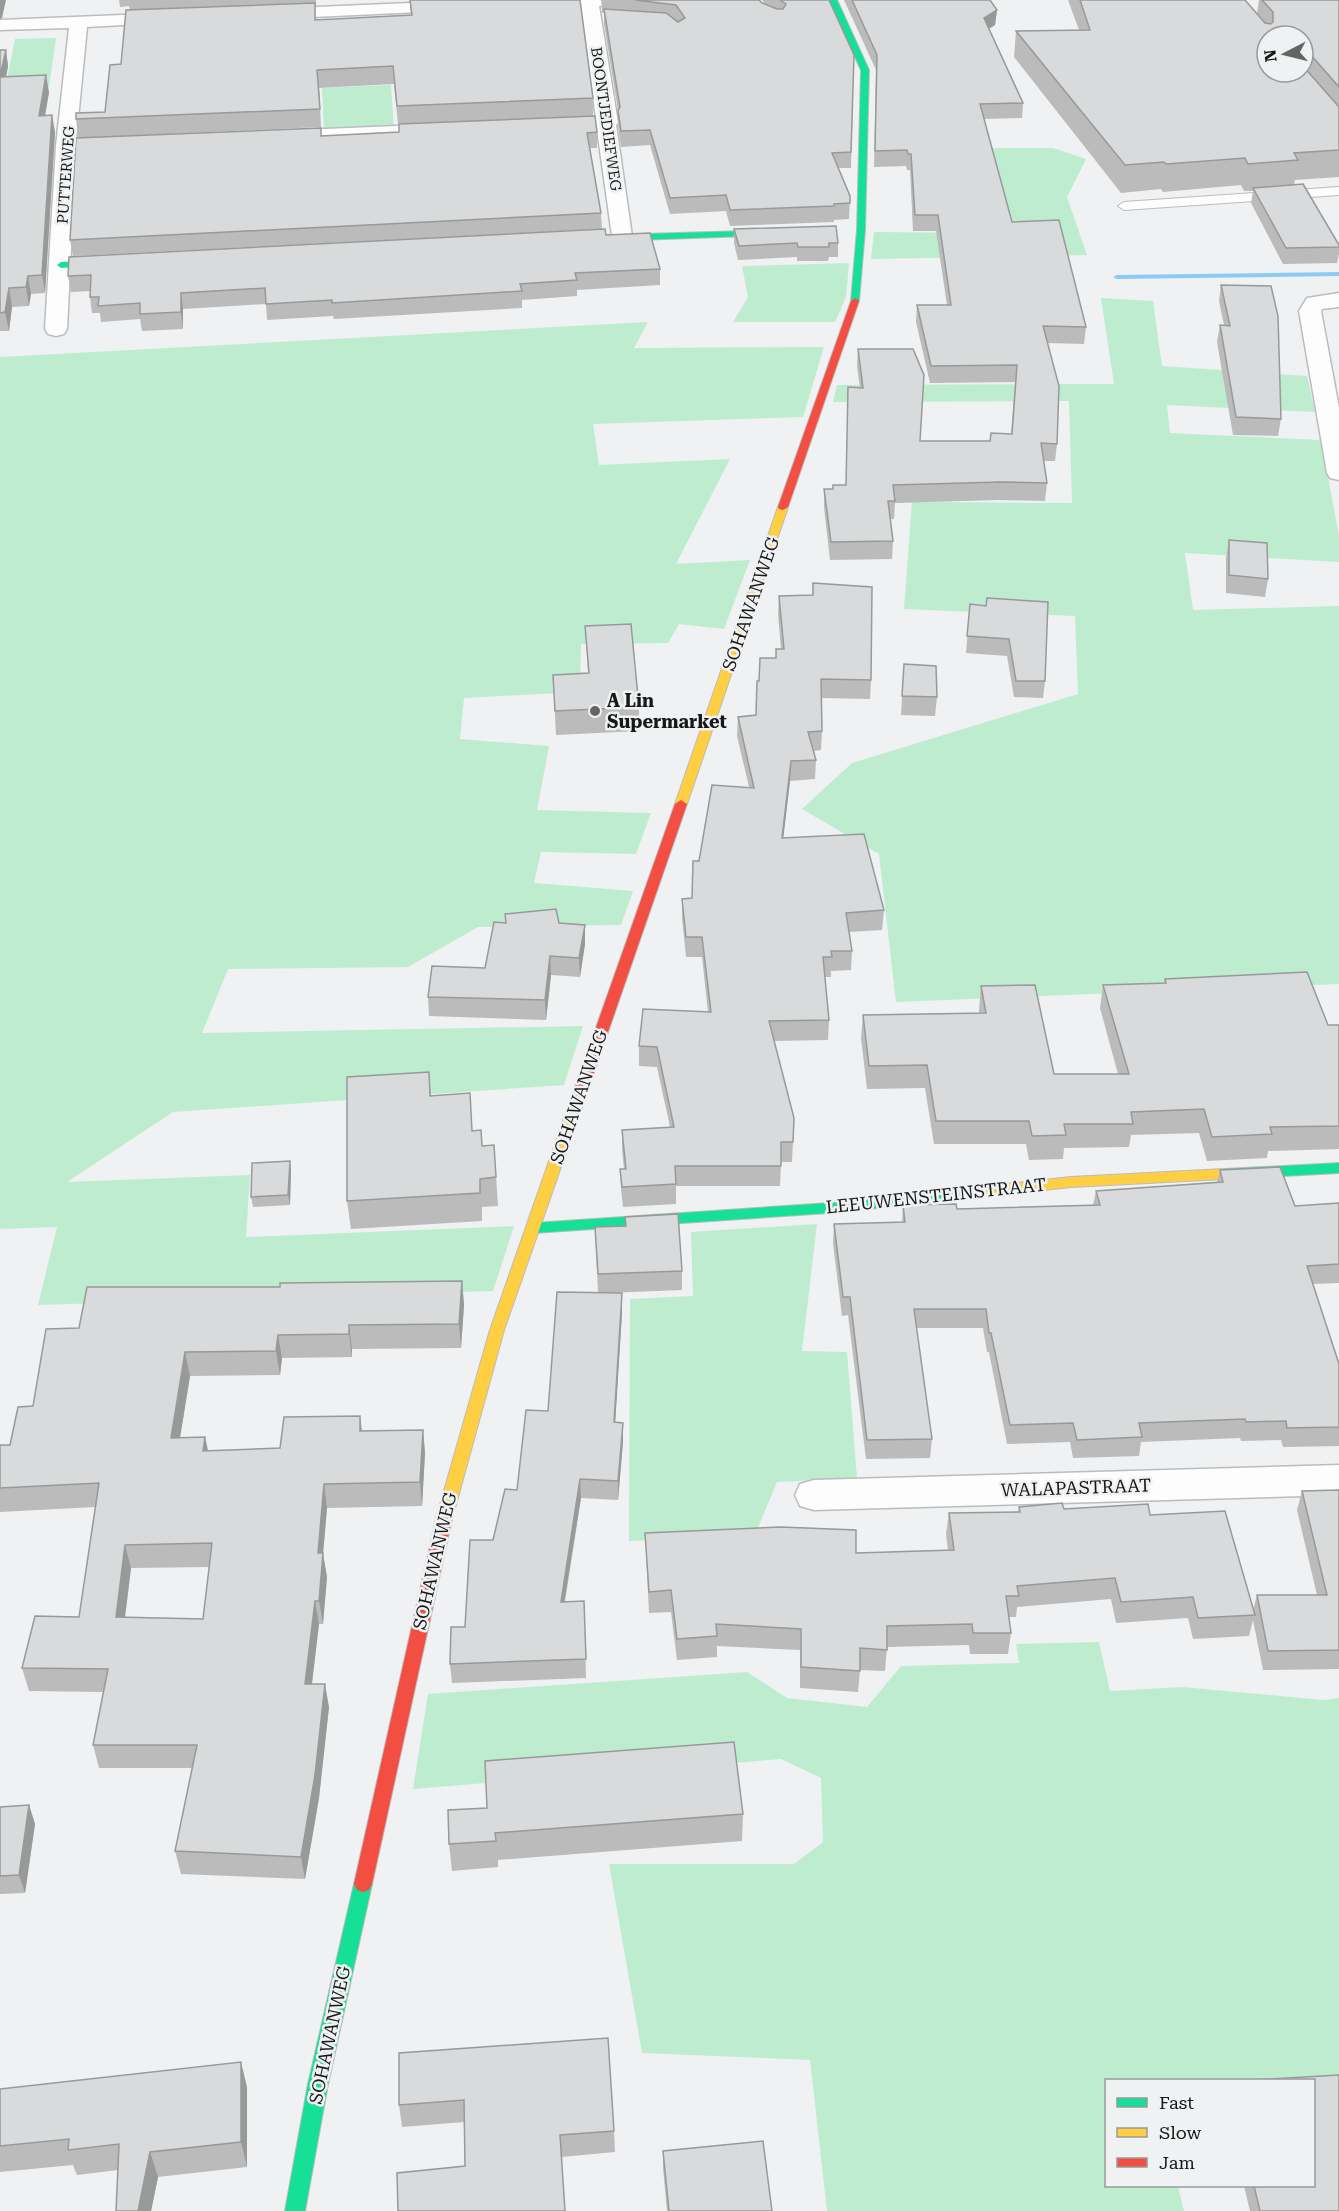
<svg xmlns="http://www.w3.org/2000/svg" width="1339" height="2211" font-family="'Roboto Serif',serif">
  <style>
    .green { fill: #bdedce }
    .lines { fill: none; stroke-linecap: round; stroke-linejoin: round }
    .stream { fill: #8ec8f4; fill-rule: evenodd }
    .lane-casing { stroke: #bbbcbd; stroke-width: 2 }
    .street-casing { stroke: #bbbcbd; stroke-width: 3 }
    .fast-casing { stroke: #bbbcbd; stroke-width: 2 }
    .slow-casing { stroke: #bbbcbd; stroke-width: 2 }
    .jam-casing { stroke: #bbbcbd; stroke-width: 2 }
    .lane { fill: #fdfdfd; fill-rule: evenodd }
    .street { fill: #fdfdfd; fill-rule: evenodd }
    .fast { fill: #16e098; fill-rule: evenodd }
    .slow { fill: #ffcf43; fill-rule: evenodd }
    .jam { fill: #f24e42; fill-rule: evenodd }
    .wall { fill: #bbbbbc; fill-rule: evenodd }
    .shaded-wall { fill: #989999 }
    .building { fill: #d9dadb; stroke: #989999; stroke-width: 1.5; fill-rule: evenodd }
    .poi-dot { fill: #636464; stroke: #eff1f3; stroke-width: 2 }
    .labels { text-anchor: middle; stroke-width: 5; stroke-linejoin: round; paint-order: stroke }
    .far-street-label { font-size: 15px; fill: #171818; stroke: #eff1f3 }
    .street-label { font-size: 18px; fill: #171818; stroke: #eff1f3 }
    .poi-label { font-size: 18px; font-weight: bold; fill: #171818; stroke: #eff1f3; text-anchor: start }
  </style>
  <rect width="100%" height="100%" fill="#f0f1f2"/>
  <!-- green -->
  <g class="green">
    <path d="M56,38L49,87L5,90L15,39Z"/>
    <path d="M391,85L394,128L324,131L322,88Z"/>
    <path d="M989,148H1053L1086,159L1067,197L1087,255L871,259L874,232L985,233Z"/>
    <path d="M849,263L846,297L835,322H733L748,297L742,266Z"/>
    <path d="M1101,298L1153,301L1162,366L1307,376L1315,412L1167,405L1170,433L1321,440L1339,536V562L1185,553L1193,610L1339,606V984L896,1002L879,854L802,809L852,763L1078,694L1075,616L904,609L912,502L1072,503L1069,401L833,402L837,385L1114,384Z"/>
    <path d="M648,322L634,348L824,347L803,417L593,424L599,465L730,459L676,564L750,560L724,629L679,624L668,643L581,644L580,692L464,698L460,739L549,746L537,810L651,813L636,854L541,852L534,883L633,891L621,925L478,927L408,967L228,969L202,1033L583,1026L564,1085L173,1112L67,1182L250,1175L246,1237L514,1226L493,1291L38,1305L57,1227L0,1229V357Z"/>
    <path d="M817,1224L802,1351L847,1352L857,1478L777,1482L755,1535L629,1541L630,1299L693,1296L691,1232Z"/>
    <path d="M1099,1642L1110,1691L1182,1687L1324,1700L1339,1698V2084L1314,2080H1106V2186H1178L1184,2211H827L810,2060L642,2053L609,1864H794L823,1842L821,1778L781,1759L413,1789L428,1694L747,1672L787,1698L867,1707L901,1666L1019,1663L1016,1644Z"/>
  </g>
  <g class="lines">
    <!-- stream -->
    <path class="stream" d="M1339,272V276L1117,279L1113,277L1117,275Z"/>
    <!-- lane casing -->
    <g class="lane-casing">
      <path id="lane" d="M1339,187V195L1124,210L1118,206L1124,202Z"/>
    </g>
    <!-- street casing -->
    <g class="street-casing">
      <g id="street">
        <path d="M527,0H631L628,4L599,6L618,123L616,125L632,236L629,240L622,242L615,240L612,236L597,129L550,131L543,129L540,125L543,121L550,119L596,118L581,7L534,8L528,7L525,3Z"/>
        <path d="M456,1L462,2L465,6L462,10L270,19L264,18L261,14L264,10L270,9Z"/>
        <path d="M171,13L177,14L180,18L177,22L87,27L76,140L120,138L127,140L130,144L127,148L120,150L76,152L67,329L64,334L56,336L48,334L45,329L56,146L69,28L0,30V20Z"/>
        <path d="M444,124L451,126L454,130L451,134L277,143L270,141L267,137L270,133L277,131Z"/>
        <path d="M1339,293V307L1322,309L1321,311L1339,408V480L1330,478L1327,473L1299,311L1307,298Z"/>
        <path d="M1339,1465V1495L814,1510L800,1506L795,1495L800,1484L814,1480Z"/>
      </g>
    </g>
    <!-- fast casing -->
    <g class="fast-casing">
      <g id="fast">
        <path d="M829,0H837L869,70L865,230L859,301L855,304L851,301L857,230L861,70Z"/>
        <path d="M778,230L781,231V235L608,241L604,238L608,235Z"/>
        <path d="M113,259L117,262L116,264L61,268L57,265L61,262Z"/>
        <path d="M1339,1163V1173L1225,1179L1218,1174L1225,1169Z"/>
        <path d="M988,1186L995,1191L993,1194L844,1212L534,1233L529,1232L527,1228L529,1224L534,1223L844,1202Z"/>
        <path d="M363,1876L369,1878L372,1884L328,2084L305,2211H285L308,2084L354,1884L357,1878Z"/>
      </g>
    </g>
    <!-- slow casing -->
    <g class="slow-casing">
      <g id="slow">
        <path d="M783,504L788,507L687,804L685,806H677L675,804L778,507Z"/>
        <path d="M576,1099L583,1104L504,1330L452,1519L450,1523L444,1525L438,1523L436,1519L490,1330L569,1104Z"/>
        <path d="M1225,1169L1232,1174L1225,1179L1071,1187L988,1196L981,1191L988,1186L1071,1177Z"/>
      </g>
    </g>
    <!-- jam casing -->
    <g class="jam-casing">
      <g id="jam">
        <path d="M855,298L859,301L788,507L783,510L779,509L778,507L851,301Z"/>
        <path d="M681,800L687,804L583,1104L581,1107H571L569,1104L675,804Z"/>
        <path d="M444,1513L450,1515L452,1519L372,1884L369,1890L363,1892L357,1890L354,1884L436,1519L438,1515Z"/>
      </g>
    </g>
    <!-- lane -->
    <use href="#lane" class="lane"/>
    <!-- street -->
    <use href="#street" class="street"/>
    <!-- fast -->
    <use href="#fast" class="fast"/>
    <!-- slow -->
    <use href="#slow" class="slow"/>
    <!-- jam -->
    <use href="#jam" class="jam"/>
  </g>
  <!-- wall -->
  <g class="wall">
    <path d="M119,0H316V5H315L316,20L411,15L410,0H580L593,98V116L398,124L394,84L319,88L321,127L78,138L76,119L105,112L121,64L130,10L129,6L120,7Z"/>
    <path d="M601,0H759L762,3L765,4L762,0H829L854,55L851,168H838L850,196L849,219L834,220V222L730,226L726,211L670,214L650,145L621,147L618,126V110L604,24V13H602V8Z"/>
    <path d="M844,0H990L997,10L995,25L989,29L1023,103L1022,118L984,119L1012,222L1086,327L1084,344L1047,343L1057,444L1055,461H1044L1047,483L1045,501L999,500L895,503L894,519H890L893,541L892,559L830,560L824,507V489H833V485H846L848,387L860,388L857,366L858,349L920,441H990L1011,434L1015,382L930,383L916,322L917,305H947L936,231H913L910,170H907L906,166L874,167L876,70Z"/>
    <path d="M1068,0H1245L1257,13L1259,0H1339V177L1295,180L1294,185L1339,245V254L1337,263L1283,264L1251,203L1253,191H1244L1241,185L1163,192L1161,189L1121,193L1014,57L1016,31L1079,30ZM1267,36H1303V72Z"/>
    <path d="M0,50H6L8,66L6,77L49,92L45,116L55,132L45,293L31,294L29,306L12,307L9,331H0Z"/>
    <path d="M597,132V148H590L601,213L602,229L73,256L70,240L322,135Z"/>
    <path d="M734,229L838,243V257H829L828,261H797V257L738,260L734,243Z"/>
    <path d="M606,235L660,269V285L577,290V296L522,300V308L334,319L333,316L267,320L266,304L183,309V329L142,331L140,319L101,322L100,313H92L90,297V291L71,292L68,276Z"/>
    <path d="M1221,285L1281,419L1278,436L1233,435L1217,342L1220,325H1224L1219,301Z"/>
    <path d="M1229,540L1268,579L1265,597L1226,593V558Z"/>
    <path d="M813,583L871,680L870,699L821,698L822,731L821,750L814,751L816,760L815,779L790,781L783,838L884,910L882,930L849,932L852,951L851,970L831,971V977H825L829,1020L828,1040L774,1041L794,1118L792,1162H781L780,1186H676V1204L623,1207L621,1189L620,1169H624L622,1150V1130L670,1127L657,1067L639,1066V1046L708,1012L702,957H686L682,918V899L692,898L699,861L749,787L737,736L738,717L756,715L759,681L776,658L781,649L778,614L779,596L812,595Z"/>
    <path d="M970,604L986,606L1045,681L1043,698L1014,697L1007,656L966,653Z"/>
    <path d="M585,626L639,707V731L556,735L553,675L588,673Z"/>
    <path d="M904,664L937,697L935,716L901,715Z"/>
    <path d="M505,914L559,923L585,944L580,977L551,975L546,1020L429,1016L428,997L485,968L506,923Z"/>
    <path d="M1165,979L1328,1025H1339V1149L1268,1151L1267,1158L1207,1161L1199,1133L1131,1135L1129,1147L1064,1148L1063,1159L1029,1160L1026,1144H934L925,1088L867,1089L861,1038L863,1015L979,1013V1010L981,986L1054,1074H1118L1100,1008L1103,985L1164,983Z"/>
    <path d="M429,1072L431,1096L472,1131L482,1146L494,1145L498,1206L482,1207V1221L351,1229L347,1201Z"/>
    <path d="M290,1161L291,1171L290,1205L253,1207L251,1197Z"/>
    <path d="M1220,1170L1295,1206L1339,1203V1283L1313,1284L1339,1364V1446L1283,1447L1281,1440L1241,1441L1240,1438L1141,1442L1139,1456L1073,1458L1070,1442L1007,1444L989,1352H987L983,1328H916L932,1439L930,1458L866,1459L848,1315L842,1316L833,1243L834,1224L902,1222L903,1205L957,1209L1093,1205L1096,1191L1217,1182Z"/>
    <path d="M625,1217L682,1271V1290L606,1293H622V1313L615,1422L623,1442L618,1500L581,1498L565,1602L584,1601L586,1678L452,1683L450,1664L465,1627L493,1540L517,1490L548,1411L598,1293L595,1227L625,1226Z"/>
    <path d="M462,1281L464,1305L461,1348L352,1349V1357L282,1358L280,1375L190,1376L180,1438L205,1437L208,1451L280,1448L362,1431L423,1430L425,1453L422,1506L327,1508L323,1554L327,1577L323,1624H319L312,1684L329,1707L319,1798L305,1879L181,1874L175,1851L192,1768H99L93,1745L103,1692L29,1691L22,1668L79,1617L95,1507L0,1512V1445H10L79,1328L280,1287ZM209,1567L203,1619L125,1617L131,1568Z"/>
    <path d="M1339,1490V1669L1263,1670L1253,1620L1249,1636L1193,1639L1188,1618L1116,1623L1111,1599L1017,1607L1016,1617H1009L1011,1633L1008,1654H970L969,1645L887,1647L885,1671L860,1670L858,1692L800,1688V1650L717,1646V1657L677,1660L671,1612L649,1613L645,1533L856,1553L948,1550L946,1534L949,1513L1018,1512L1019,1507L1150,1515L1253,1610L1257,1595H1317L1297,1510L1302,1491Z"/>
    <path d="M29,1805L35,1824L25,1893L0,1894V1807Z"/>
    <path d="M487,1808L743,1814L742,1841L498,1860V1867L452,1871L449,1844Z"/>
    <path d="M399,2053L614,2131L615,2152L465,2166L464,2122L402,2127L399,2105Z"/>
    <path d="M247,2087V2167L158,2177L151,2211H116L118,2170L77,2175L73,2165L0,2172V2089Z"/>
    <path d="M663,2151L772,2211H667L663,2168Z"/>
    <path d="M1244,2186H1314L1339,2211H1250Z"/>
  </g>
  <!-- shaded-wall -->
  <g class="shaded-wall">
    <path d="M0,0H6L2,18L0,19Z"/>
    <path d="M997,10L995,25L983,32L984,18Z"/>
    <path d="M6,50L8,66L3,94L0,76Z"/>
    <path d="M317,70L319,88L321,127L320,109Z"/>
    <path d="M46,75L49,92L42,133L39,116Z"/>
    <path d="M52,115L55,132L45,293L42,275Z"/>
    <path d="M28,276L31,294L29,306L26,287Z"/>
    <path d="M9,288L12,307L9,331L5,312Z"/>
    <path d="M181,293L183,309V329L181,312Z"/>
    <path d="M791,761L790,781L781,858L782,838Z"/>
    <path d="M585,925V944L580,977L579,958Z"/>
    <path d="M550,956L551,975L546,1020L545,1000Z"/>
    <path d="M290,1161L291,1171L290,1205L288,1195Z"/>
    <path d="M462,1281L464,1305L461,1348L459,1324Z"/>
    <path d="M622,1293V1313L614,1442V1422Z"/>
    <path d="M349,1325L352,1349V1357L349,1334Z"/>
    <path d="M278,1335L282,1358L280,1375L276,1351Z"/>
    <path d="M185,1352L190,1376L176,1462L171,1438Z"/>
    <path d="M360,1416L363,1439L360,1431Z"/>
    <path d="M623,1423V1442L618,1500V1481Z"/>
    <path d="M423,1430L425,1453L422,1506L420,1482Z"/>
    <path d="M205,1437L210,1460L203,1451Z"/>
    <path d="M580,1479L581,1498L561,1621V1602Z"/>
    <path d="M324,1484L327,1508L323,1554L327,1577L323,1624L319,1601L318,1553Z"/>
    <path d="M125,1545L131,1568L122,1641L116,1617Z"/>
    <path d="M315,1601L319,1624L309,1707L305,1684Z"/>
    <path d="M325,1684L329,1707L319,1798L305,1879L301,1857Z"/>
    <path d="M29,1805L35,1824L25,1893L19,1875Z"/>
    <path d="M241,2062L247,2087V2167L241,2142Z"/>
    <path d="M150,2152L158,2177L151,2211H138Z"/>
  </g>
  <!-- building -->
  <g class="building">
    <path d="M410,0H580L593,98L397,106L393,66L317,70L320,109L76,119V113L105,112L110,65L121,64L126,10L315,3V20L412,15Z"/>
    <path d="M635,0H759L762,3L777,9H783L786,4L780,0H829L854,55L851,152L832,153L850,196V203L834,204V206L730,210L726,195L670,198L650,130L621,131L618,110L620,107L604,9L666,13L678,22L685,18L676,5Z"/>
    <path d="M852,0H990L997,10L984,18L1023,103L980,104L1012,222L1059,220L1086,327L1043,326L1059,386L1057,444L1041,443L1047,483L1001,482L893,485L895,501H888L893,541L831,542L824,489H833V485H846L848,387L863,388L858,349H913L924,375L920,441H990L991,433L1012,434L1017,365L931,366L917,305H951L938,215H915L911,154H908L907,150L875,151L877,55Z"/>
    <path d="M1080,0H1245L1265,23L1271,24L1273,22V12L1262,0H1339V87L1303,46V36H1267V72H1303V66L1339,107V150L1294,153L1298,160L1248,164L1245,158L1166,164L1164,162L1125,165L1016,31L1090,30Z"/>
    <path d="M0,50H6L0,76Z"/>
    <path d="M46,75L39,116L52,115L42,275L28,276L26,287L9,288L5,312L0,313V77Z"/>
    <path d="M595,116L597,132L587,133L601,213L70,240L76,138L321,128V136L399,132V124Z"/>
    <path d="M1303,184L1339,245V247L1286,248L1253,188Z"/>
    <path d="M836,226L838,243H829V247H798L797,243L739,246L734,229Z"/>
    <path d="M605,229L606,235L650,233L660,269L575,273L577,280L520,284L522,291L332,303V300L266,304L265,288L181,293V312L140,314V303L98,306L99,297H90L91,275L68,276L69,257Z"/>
    <path d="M1221,285L1271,286L1278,316L1281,419L1236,417L1220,325L1230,326Z"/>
    <path d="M1229,540L1267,543L1268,579L1229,575Z"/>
    <path d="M813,583L872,587L871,680L821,679L822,731L808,732L816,760L791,761L782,838L864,834L884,910L846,913L852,951H831L832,957H823L829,1020L769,1021L794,1118L793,1142H781V1166H675L676,1184L622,1187L620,1169H626L622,1130L674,1127L657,1047L639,1046L643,1009L711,1012L702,937H686L682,899L692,898L693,861H699L712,785L754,788L738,717L756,715L757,681H759L760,658H776V649H784L779,596L813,595Z"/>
    <path d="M987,598L1048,602L1045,681H1016L1009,639L967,636L970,604L986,606Z"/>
    <path d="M631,624L639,707L555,711L553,675L589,673L585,626Z"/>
    <path d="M904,664L936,666L937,697L902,696Z"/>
    <path d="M556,909L559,923L585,925L579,958L550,956L545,1000L428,997L432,966L485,968L494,922L506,923L505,914Z"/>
    <path d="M1307,972L1328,1025H1339V1126L1270,1127L1272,1134L1212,1137L1204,1109L1131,1112L1133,1124H1064L1066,1135L1032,1136L1029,1121H936L927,1065L869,1066L863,1015L986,1013L981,986L1035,985L1054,1074H1129L1103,985L1166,983L1165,979Z"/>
    <path d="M429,1072L430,1096L470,1093L472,1131L481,1130L482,1146L494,1145L496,1177L480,1179V1193L347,1201V1077Z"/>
    <path d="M290,1161L288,1195L251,1197L252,1163Z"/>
    <path d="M1280,1167L1295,1206L1339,1203V1264L1307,1266L1339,1364V1427L1287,1428L1286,1421L1246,1422L1245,1419L1139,1423L1142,1437L1077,1440L1073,1423L1010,1425L991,1333H989L986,1309H914L932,1439L867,1440L850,1297H843L834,1224L905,1222L903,1205L956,1204L957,1209L1100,1205L1096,1191L1223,1182L1220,1170Z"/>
    <path d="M678,1214L682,1271L598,1274L595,1227L626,1226L625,1217Z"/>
    <path d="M462,1281L459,1324L349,1325V1334L278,1335L276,1351L185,1352L171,1438L205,1437L203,1451L280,1448L284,1417L360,1416V1431L423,1430L420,1482L324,1484L318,1553H323L319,1601H315L305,1684H325L315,1775L301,1857L175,1851L197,1745H93L108,1669L22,1668L35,1616L79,1617L99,1483L0,1488V1445H10L18,1407L33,1406L46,1329L79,1328L87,1287H280V1283ZM212,1543L203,1619L116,1617L125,1545Z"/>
    <path d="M557,1292L622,1293L614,1422L623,1423L618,1481L580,1479L561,1602L584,1601L586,1659L450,1664L451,1627H465L470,1540H493L505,1489L517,1490L526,1410L548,1411Z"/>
    <path d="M1339,1490V1650L1268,1651L1257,1595H1327L1302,1491Z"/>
    <path d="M1062,1503L1064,1509L1148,1504L1150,1515L1225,1511L1255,1615L1198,1618L1193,1597L1121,1602L1115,1578L1017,1586L1019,1596H1006L1011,1633H973L972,1624L887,1626V1650L860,1648V1671L801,1667V1629L716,1624L717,1636L677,1639L671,1590L649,1592L645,1533L781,1527L856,1530V1553L954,1550L949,1513L1020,1512L1019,1507Z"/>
    <path d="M734,1742L743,1814L495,1833L496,1841L449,1844L448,1810L487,1808L485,1761Z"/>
    <path d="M29,1805L19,1875L0,1876V1807Z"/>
    <path d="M608,2038L614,2131L560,2135L565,2211H398L397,2173L465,2166L464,2100L399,2105V2053Z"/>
    <path d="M241,2062V2142L150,2152L138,2211H116L119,2144L68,2150L69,2139L0,2146V2089Z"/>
    <path d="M1339,2075V2211H1260L1254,2186H1314V2080H1254Z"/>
    <path d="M763,2141L772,2211H669L663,2151Z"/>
  </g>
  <!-- markers -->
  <circle class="poi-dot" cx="595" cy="711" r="6"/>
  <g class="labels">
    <!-- far-street labels -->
    <g class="far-street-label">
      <text transform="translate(606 119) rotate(82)" y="5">BOONTJEDIEFWEG</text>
      <text transform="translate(66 175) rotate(-86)" y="5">PUTTERWEG</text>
    </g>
    <!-- street labels -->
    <g class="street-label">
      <text transform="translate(751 604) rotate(-71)" y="6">SOHAWANWEG</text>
      <text transform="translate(579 1097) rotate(-71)" y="6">SOHAWANWEG</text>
      <text transform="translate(936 1196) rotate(-6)" y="6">LEEUWENSTEINSTRAAT</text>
      <text transform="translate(1076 1488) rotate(-2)" y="6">WALAPASTRAAT</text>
      <text transform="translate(435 1561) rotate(-77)" y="6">SOHAWANWEG</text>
      <text transform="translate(330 2035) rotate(-78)" y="6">SOHAWANWEG</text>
    </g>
    <!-- poi labels -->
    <g class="poi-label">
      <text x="607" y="707">A Lin<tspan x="607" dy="21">Supermarket</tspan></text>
    </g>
  </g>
  <!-- legend -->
  <rect x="1105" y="2079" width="210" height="108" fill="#eff1f3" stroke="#999a9b" stroke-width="1.5"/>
  <rect x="1117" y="2098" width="30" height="9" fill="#16e098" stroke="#999a9b" stroke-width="1.5"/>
  <text x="1159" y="2109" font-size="18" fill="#171818">Fast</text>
  <rect x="1117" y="2128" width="30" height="9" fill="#ffcf43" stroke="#999a9b" stroke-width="1.5"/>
  <text x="1159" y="2139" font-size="18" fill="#171818">Slow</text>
  <rect x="1117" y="2158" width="30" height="9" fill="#f24e42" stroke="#999a9b" stroke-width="1.5"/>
  <text x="1159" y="2169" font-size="18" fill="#171818">Jam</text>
  <!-- north arrow -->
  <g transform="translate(1285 54) rotate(263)"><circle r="28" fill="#eff1f3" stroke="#999a9b" stroke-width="1.5"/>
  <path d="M0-4.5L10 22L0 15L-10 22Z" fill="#636464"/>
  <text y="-9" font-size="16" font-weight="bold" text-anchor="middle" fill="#171818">N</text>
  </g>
</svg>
